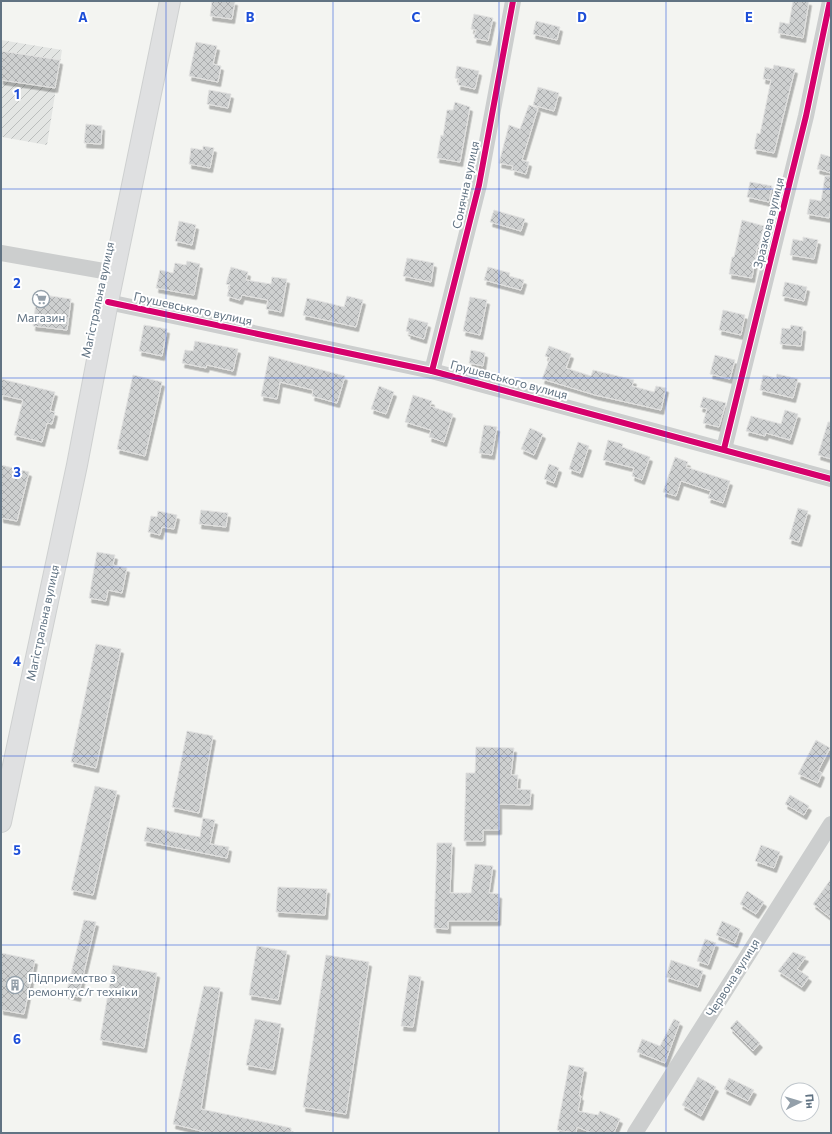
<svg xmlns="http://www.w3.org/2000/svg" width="832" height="1134" font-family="Commissioner,sans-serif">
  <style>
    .industrial { fill: url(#industrial-furrows) }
    .building { fill: url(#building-cross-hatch); stroke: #e2e2e1; filter: url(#shadow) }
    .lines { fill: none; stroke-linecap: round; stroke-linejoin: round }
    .major-casing { stroke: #ced0d0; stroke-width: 22 }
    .minor { stroke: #cccece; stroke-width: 16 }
    .major { stroke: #dfe0e1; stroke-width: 20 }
    .cycleway-casing { stroke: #fff; stroke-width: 8 }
    .cycleway { stroke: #d6006c; stroke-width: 6 }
    .grid { fill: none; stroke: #1d4ed8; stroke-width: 1; stroke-opacity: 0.55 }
    .labels { text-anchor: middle; stroke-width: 4; stroke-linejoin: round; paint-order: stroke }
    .street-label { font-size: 12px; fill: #617383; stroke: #fff }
    .poi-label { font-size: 12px; fill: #617383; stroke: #fff }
    .grid-label { font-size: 13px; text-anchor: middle; font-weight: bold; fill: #1d4ed8; stroke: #fff; stroke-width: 4; stroke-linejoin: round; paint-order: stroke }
  </style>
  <defs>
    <pattern id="industrial-furrows" width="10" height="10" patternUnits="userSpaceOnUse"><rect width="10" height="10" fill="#e3e5e3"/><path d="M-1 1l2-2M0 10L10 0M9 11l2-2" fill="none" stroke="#bbbebd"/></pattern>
    <pattern id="building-cross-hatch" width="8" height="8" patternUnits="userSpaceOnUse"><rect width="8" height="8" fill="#ced0d0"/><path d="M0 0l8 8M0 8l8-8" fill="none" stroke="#abadae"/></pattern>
    <filter id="shadow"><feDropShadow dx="2.5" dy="4.5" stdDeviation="0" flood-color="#0004"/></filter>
  </defs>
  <rect width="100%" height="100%" fill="#f3f4f1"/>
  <!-- industrial -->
  <path class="industrial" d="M1,40L62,50L47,145L2,137L1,141Z"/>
  <!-- building -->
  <g class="building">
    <path d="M212,1H235L232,19L210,16Z"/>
    <path d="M793,1H809L803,38L778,33L780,22L789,24Z"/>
    <path d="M474,14L493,18L488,41L474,38L476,30L471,29Z"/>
    <path d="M536,21L560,27L557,40L533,34Z"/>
    <path d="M196,42L217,46L213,64L221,66L218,82L189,76Z"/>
    <path d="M1,51L60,60L55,88L1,80Z"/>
    <path d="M774,65L795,69L774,153L754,149L757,133L760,134L771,80L763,79L765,67L773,69Z"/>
    <path d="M457,66L479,71L475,89L458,85L459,79L455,78Z"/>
    <path d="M538,87L559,93L554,111L533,105Z"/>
    <path d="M209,90L231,94L228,108L207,104Z"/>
    <path d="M455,102L470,107L460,162L437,158L441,135L443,136L447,110H453Z"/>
    <path d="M529,105L538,108L522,160L529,162L526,174L512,170L513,166L499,163L509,125L520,129Z"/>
    <path d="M86,124L102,126L101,144L84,143Z"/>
    <path d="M203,146L214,148L210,168L189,164L191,148L203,150Z"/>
    <path d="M821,154L831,157V173L817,169Z"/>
    <path d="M825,176H831V207L829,218L807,214L810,199L821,201Z"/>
    <path d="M750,182L772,186L769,202L747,197Z"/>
    <path d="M494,210L525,219L521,231L490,222Z"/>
    <path d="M742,220L764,226L758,248H757L752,278L729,274L732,257H734Z"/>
    <path d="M179,221L196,225L192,245L175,241Z"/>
    <path d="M803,237L818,240L814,259L790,255L793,239L803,241Z"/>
    <path d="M407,258L434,263L431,282L403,276Z"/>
    <path d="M187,261L200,264L194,295L156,288L160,270L173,273L175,263L186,265Z"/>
    <path d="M231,267L248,272L246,280L271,284L272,277L287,279L281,312L266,309L268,300L242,295L240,300L227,296L230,285L226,284Z"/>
    <path d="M488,267L510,273L509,276L524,280L521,290L484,280Z"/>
    <path d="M785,282L807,287L804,301L782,296Z"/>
    <path d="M37,294L71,299L67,330L33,326Z"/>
    <path d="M347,296L363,300L356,327L303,315L307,298L344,307Z"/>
    <path d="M470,297L487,300L480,335L463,331Z"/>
    <path d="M723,310L745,315L741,335L719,330Z"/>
    <path d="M409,318L428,323L424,339L408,334L409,332L406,331Z"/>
    <path d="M144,325L167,329L162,356L139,351Z"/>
    <path d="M791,325L803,327L801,346L780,344L782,328L790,329Z"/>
    <path d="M195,341L238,349L233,371L207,365L206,368L182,363L185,350L193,351Z"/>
    <path d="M549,346L571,354L566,368L591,376L593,370L634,380L632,386L654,392L656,386L666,388L661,410L595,395L542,379L550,358L545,356Z"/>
    <path d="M471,350L485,353L483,366L469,363Z"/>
    <path d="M715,355L735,360L730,379L710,374Z"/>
    <path d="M269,356L345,376L337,403L312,396L313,390L280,382L277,399L261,396Z"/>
    <path d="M777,374L798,379L793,398L760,390L763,375L776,378Z"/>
    <path d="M133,375L162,382L145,456L117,449Z"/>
    <path d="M1,379L55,392L50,411L55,412L52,424L47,423L42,442L14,435L23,400L1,395Z"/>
    <path d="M379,386L394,392L386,414L371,409Z"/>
    <path d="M413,395L432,401L430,406L453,414L444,442L429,437L431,430L405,422Z"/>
    <path d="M703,397L726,403L719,427L703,423L707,409L700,407Z"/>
    <path d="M785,410L798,414L790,440L766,433L765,436L746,431L751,416L781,424Z"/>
    <path d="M828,422H831V459L818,455Z"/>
    <path d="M484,425L497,427L492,455L479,453Z"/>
    <path d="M530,428L543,434L534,455L521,449Z"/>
    <path d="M608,440L623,444L622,447L650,457L642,480L632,476L634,468L603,460Z"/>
    <path d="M578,442L589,446L580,473L569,469Z"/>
    <path d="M675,457L688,462L686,467L730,481L723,503L708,498L711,491L681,481L676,496L663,492Z"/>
    <path d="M549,464L559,468L554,483L544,479Z"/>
    <path d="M1,465L29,472L17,521L1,518Z"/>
    <path d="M798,508L808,511L799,542L789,539Z"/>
    <path d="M201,510L228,513L226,527L199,524Z"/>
    <path d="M158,511L177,515L174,529L162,527L160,535L148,532L151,516L157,517Z"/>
    <path d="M97,552L115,555L113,565L127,568L122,593L108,590L106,601L89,598Z"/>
    <path d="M96,644L121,649L96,768L71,762Z"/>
    <path d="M187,731L213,736L199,813L172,807Z"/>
    <path d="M816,740L830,748L818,771L822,773L818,783L798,774Z"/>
    <path d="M476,747L514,748L511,775H518L517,789L531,790L530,805L499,804V830H483V841H464L466,773H475Z"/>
    <path d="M95,786L117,791L93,895L71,890Z"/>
    <path d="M790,795L809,806L804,815L785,804Z"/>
    <path d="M203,818L215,820L210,844L229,847L227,858L144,841L147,827L200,837Z"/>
    <path d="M437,843H452L450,893H471L475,864L493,866L489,893L499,894L498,921H448V929L434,928Z"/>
    <path d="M761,845L780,852L774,868L755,861Z"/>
    <path d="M831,879V918L813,904Z"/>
    <path d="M278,887L327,889L325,915L276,912Z"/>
    <path d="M747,891L764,902L756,914L740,904Z"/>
    <path d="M84,920L96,922L78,997L66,994Z"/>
    <path d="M722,921L740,929L735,943L716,935Z"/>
    <path d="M705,939L716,943L708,965L697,961Z"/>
    <path d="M257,946L287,951L278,1000L249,995Z"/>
    <path d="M793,952L806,957L797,969L809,977L802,987L778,971Z"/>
    <path d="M1,953L35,960L24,1014L1,1010Z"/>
    <path d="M326,955L369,962L346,1114L303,1107Z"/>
    <path d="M671,960L703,971L698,987L666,977Z"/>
    <path d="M113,965L157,973L144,1048L100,1040Z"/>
    <path d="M409,975L421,977L413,1027L401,1026Z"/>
    <path d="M204,986L220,988L201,1109L291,1128V1133H209L173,1124Z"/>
    <path d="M255,1019L281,1024L273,1070L246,1065Z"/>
    <path d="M674,1019L680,1022L665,1063L637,1052L642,1039L660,1046Z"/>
    <path d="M737,1020L760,1043L753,1051L730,1028Z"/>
    <path d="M569,1065L584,1068L579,1096H581L578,1111L598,1115L600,1111L620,1119L614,1133H592L577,1127L576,1133L557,1130Z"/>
    <path d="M698,1077L716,1087L701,1116L682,1105Z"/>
    <path d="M729,1078L754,1090L748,1101L724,1089Z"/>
  </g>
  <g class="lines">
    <!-- major casing -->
    <g class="major-casing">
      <path id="major" d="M1,822L77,465L108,302L170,1"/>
    </g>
    <!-- minor -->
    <g class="minor">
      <path d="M1,253L115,273"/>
      <path d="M108,302L432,371L831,479"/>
      <path d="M432,371L479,185L513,1"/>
      <path d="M724,449L806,116L830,1"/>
      <path d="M635,1133L831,824"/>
    </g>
    <!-- major -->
    <use href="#major" class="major"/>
    <!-- cycleway casing -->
    <g class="cycleway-casing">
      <g id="cycleway">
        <path d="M108,302L432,371L831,479"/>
        <path d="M432,371L479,185L513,1"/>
        <path d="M724,449L806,116L830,1"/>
      </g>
    </g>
    <!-- cycleway -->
    <use href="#cycleway" class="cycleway"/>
  </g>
  <!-- grid -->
  <path class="grid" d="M166,1V1133M333,1V1133M499,1V1133M666,1V1133M1,189H831M1,378H831M1,567H831M1,756H831M1,945H831"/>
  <!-- icons -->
  <defs>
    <g id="supermarket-ring" transform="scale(0.9)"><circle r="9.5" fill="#fff" stroke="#94a0aa" stroke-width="1.5"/><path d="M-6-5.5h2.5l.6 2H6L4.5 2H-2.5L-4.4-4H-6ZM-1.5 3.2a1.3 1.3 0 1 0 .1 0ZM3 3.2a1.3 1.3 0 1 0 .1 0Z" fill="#94a0aa"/></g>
    <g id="building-ring" transform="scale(0.9)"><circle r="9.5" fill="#fff" stroke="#94a0aa" stroke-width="1.5"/><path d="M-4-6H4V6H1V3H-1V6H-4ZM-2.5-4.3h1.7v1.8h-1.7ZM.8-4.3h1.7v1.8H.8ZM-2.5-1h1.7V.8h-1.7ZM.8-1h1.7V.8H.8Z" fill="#94a0aa"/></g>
  </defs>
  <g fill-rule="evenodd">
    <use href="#supermarket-ring" x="41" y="299"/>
    <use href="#building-ring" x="15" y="985"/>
  </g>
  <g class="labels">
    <!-- street labels -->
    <g class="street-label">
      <text transform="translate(466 185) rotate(-78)" y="4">Сонячна вулиця</text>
      <text transform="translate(769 223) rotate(-76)" y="4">Зразкова вулиця</text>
      <text transform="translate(98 300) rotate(-78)" y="4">Магістральна вулиця</text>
      <text transform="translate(193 309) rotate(12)" y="4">Грушевського вулиця</text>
      <text transform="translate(509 380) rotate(15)" y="4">Грушевського вулиця</text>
      <text transform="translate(43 623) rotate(-78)" y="4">Магістральна вулиця</text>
      <text transform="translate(733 978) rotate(-58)" y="4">Червона вулиця</text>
    </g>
    <!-- poi labels -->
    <g class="poi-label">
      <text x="41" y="322">Магазин</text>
      <text x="28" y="982" text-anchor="start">Підприємство з<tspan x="28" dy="14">ремонту с/г техніки</tspan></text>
    </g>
  </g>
  <g class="grid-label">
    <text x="83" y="22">A</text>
    <text x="250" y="22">B</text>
    <text x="416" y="22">C</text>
    <text x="582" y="22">D</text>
    <text x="749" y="22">E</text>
    <text x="17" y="99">1</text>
    <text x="17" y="288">2</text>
    <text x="17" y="477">3</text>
    <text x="17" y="666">4</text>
    <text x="17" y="855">5</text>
    <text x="17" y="1044">6</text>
  </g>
  <!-- border -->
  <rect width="832" height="1134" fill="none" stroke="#617383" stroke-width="4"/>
  <!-- north arrow -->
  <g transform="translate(800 1102) rotate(85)"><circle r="19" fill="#ffffff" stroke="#c0c7cd"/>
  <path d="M0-3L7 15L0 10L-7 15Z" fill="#94a0aa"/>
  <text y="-6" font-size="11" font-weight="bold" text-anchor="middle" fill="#617383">Пн</text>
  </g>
</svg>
